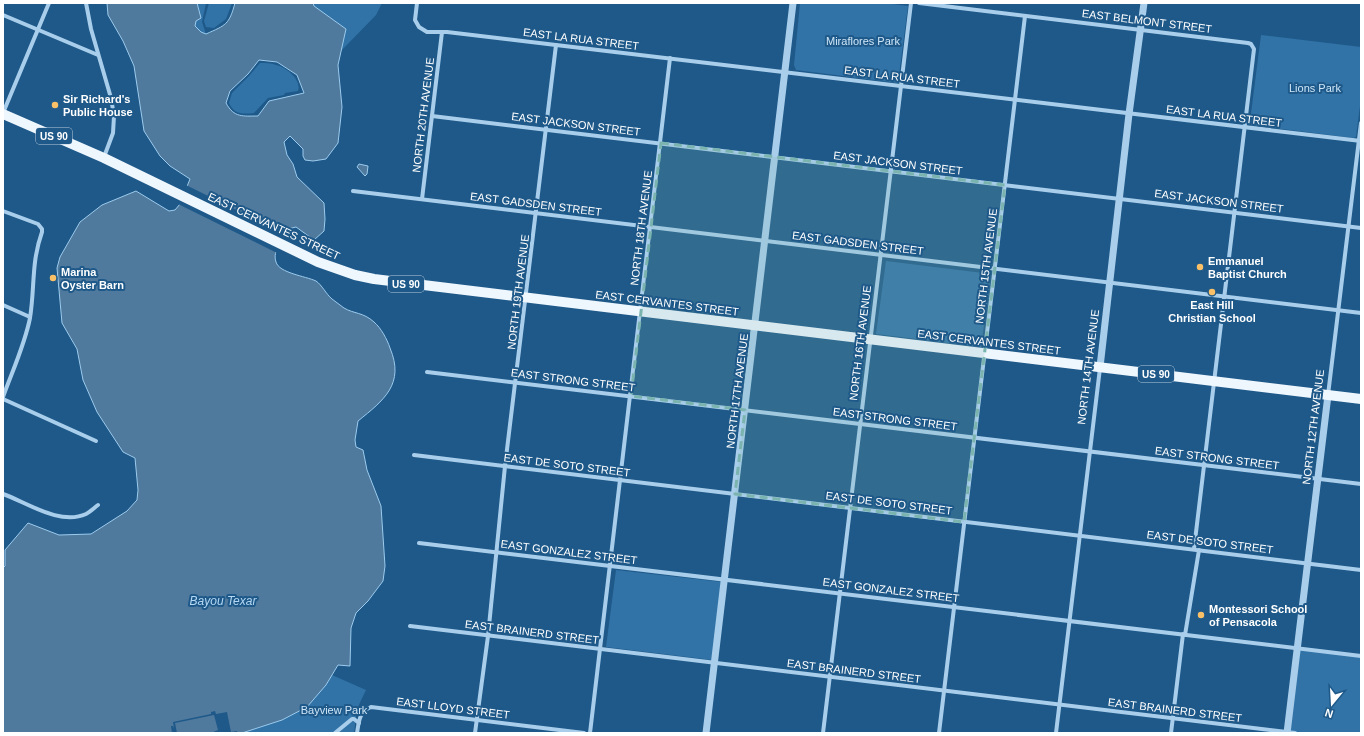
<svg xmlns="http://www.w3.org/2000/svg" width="1364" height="736" font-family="Helvetica,sans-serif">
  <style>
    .green { fill: #3173a7 }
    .water { fill: #507a9d; stroke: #9ccbed; fill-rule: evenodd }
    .pier { fill: #1e5989 }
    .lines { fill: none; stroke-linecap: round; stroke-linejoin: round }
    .minor { stroke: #a9ceeb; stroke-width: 4 }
    .tertiary { stroke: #a9ceeb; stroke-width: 7 }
    .primary { stroke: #eef6fe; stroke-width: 10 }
    .marked { fill: #7bb4af; fill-opacity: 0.2; stroke: #7bb4af; stroke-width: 3; stroke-dasharray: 8 5; stroke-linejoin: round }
    .poi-dot { fill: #fac068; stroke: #1e5989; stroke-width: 1.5 }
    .labels { text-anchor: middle; stroke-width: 4; stroke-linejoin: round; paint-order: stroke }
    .shield { fill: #1e5989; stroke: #bccddc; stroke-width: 1 }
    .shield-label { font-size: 10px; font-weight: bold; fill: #fff }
    .street-label { font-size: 11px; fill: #fff; stroke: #1e5989 }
    .park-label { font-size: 11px; fill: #cee6f8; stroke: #1e5989 }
    .poi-label { font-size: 11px; font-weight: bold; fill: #fff; stroke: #1e5989; text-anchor: start }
    .water-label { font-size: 12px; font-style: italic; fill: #b4d8f3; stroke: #1e5989 }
  </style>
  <rect width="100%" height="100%" fill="#1e5989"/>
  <!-- green -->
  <g class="green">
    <path d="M197,3H206L202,22L206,34L201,32L195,26L196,21L201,18Z"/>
    <path d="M209,3H232L226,19L214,28L206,27L204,21Z"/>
    <path d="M313,3H382L376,15L341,51L343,43L314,6Z"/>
    <path d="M800,3H885L908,6L898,83L796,70L794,65Z"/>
    <path d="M1261,35L1361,47V98L1356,137L1353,138L1251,125L1250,121Z"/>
    <path d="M260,63C265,63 271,63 276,65C286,67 302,80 298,91L285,93L284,95L268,98L254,113C242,114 235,115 229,103L232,93L249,76Z"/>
    <path d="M886,261L991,274L981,347L876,334Z"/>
    <path d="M616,570L722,582L712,660L606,647Z"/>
    <path d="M1297,648L1361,656V733L1287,732Z"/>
    <path d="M332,675L366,690L357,709L354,733H241L282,720L326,685Z"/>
  </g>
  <!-- water -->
  <g class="water">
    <path d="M107,3H197L201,18L196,21L195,26L201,32L206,34C226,25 229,25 235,3H313L314,6L346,29L338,65L342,107L338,143L326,159L313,161L305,160L303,156V149L290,136L284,142L287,155L293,164L297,177L324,203L325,219L324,231L314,240L296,227L288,229C283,238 272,251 276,262C279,273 305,276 316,281C322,285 326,294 332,299C336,302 340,305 344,308C354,314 363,312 374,322C381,328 387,339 390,348C405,384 384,400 358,421L355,440L356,447L363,450L367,470L381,506L385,566L383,581L368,601L356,613L351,628L350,666L338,665L326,685L307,707L282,720L242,733H3V568L5,566V550L28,523L59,535L91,534L127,511L137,500L138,490L135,458L123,452L97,412L83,380L77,349L62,323L57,268L60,257L80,222L102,205L136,191L169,211L175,210L180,204L190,179L170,166L160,156L144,131L134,66L123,41L108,15ZM259,60L277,62L297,75L304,93L269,101L258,116C243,116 234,118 226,103L230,91L248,74Z"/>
    <path d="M359,164L368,166L367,174L365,176L357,167Z"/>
  </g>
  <!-- pier -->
  <g class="pier">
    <path d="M186,185L287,235L277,253L178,204Z"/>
    <path d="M215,711L216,714L227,712L231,732L237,731V733H218V732L211,733L218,730L214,715L175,723L177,733H172L171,726H173L174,729L173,722L211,714V712Z"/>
  </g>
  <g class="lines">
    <!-- minor -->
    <g class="minor">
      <path d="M86,3L91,29L111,98L114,116L113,133L104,157"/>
      <path d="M417,3L415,20L419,27L427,32H447L556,45L1361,141"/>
      <path d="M919,3L1248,43L1251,44L1254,49L1194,549"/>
      <path d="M3,15L98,55"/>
      <path d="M3,113L49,3"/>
      <path d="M432,116L1361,228"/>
      <path d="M353,191L1361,313"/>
      <path d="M422,199L442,32"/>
      <path d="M3,211L38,224L42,229V232C31,263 35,287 30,318C25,344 12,372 3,397"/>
      <path d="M3,305L30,317"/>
      <path d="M427,372L1361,484"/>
      <path d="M1328,395L1361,123"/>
      <path d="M3,399L96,441"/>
      <path d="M414,455L1361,570"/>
      <path d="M3,494C26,502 60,526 86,514C90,512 94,508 98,505"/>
      <path d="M419,543L1361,656"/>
      <path d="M410,626L1295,733"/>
      <path d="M1185,635L1199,550"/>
      <path d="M335,733L352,719H354L359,723"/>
      <path d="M357,733C359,721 359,712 371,707L584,733"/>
      <path d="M475,733L488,636L505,466L556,45"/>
      <path d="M590,733L670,58"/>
      <path d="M823,733L911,3"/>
      <path d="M939,733L1025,16"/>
      <path d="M1056,733L1100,368"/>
      <path d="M1171,733L1183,634"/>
    </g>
    <!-- tertiary -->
    <g class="tertiary">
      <path d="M1100,367L1129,114L1144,3"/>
      <path d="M706,733L793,3"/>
      <path d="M1287,733L1328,395"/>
    </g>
    <!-- primary -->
    <path class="primary" d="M3,114L104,158L318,262L355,275L374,279L1361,399"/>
  </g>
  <!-- marked area -->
  <path class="marked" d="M661,143L1005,185L964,522L735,494L745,410L631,396Z"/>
  <!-- markers -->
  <g class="poi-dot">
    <circle cx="55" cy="105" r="4"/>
    <circle cx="1200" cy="267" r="4"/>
    <circle cx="53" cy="278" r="4"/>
    <circle cx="1212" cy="292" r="4"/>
    <circle cx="1201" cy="615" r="4"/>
  </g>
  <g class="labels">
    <!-- shield labels -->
    <g class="shield">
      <rect x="36" y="128" width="36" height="16" rx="3"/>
      <rect x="388" y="276" width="36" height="16" rx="3"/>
      <rect x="1138" y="366" width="36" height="16" rx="3"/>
    </g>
    <g class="shield-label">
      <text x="54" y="140">US 90</text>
      <text x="406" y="288">US 90</text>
      <text x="1156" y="378">US 90</text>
    </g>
    <!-- street labels -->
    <g class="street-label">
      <text transform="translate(1147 21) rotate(7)" y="4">EAST BELMONT STREET</text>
      <text transform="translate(581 39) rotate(7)" y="4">EAST LA RUA STREET</text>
      <text transform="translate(902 77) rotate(7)" y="4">EAST LA RUA STREET</text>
      <text transform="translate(423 115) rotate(-83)" y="4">NORTH 20TH AVENUE</text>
      <text transform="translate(1224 116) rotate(7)" y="4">EAST LA RUA STREET</text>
      <text transform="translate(576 124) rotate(7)" y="4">EAST JACKSON STREET</text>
      <text transform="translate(898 163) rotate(7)" y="4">EAST JACKSON STREET</text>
      <text transform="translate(1219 201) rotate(7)" y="4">EAST JACKSON STREET</text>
      <text transform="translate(536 204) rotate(7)" y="4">EAST GADSDEN STREET</text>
      <text transform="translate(274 226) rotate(25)" y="4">EAST CERVANTES STREET</text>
      <text transform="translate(641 228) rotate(-83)" y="4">NORTH 18TH AVENUE</text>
      <text transform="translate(858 243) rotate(7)" y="4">EAST GADSDEN STREET</text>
      <text transform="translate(986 266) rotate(-83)" y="4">NORTH 15TH AVENUE</text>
      <text transform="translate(518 292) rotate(-83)" y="4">NORTH 19TH AVENUE</text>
      <text transform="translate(667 303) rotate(7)" y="4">EAST CERVANTES STREET</text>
      <text transform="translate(989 342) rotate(7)" y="4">EAST CERVANTES STREET</text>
      <text transform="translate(860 343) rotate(-83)" y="4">NORTH 16TH AVENUE</text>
      <text transform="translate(1088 367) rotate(-83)" y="4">NORTH 14TH AVENUE</text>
      <text transform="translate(573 380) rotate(7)" y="4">EAST STRONG STREET</text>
      <text transform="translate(737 391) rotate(-83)" y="4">NORTH 17TH AVENUE</text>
      <text transform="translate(895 419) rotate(7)" y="4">EAST STRONG STREET</text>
      <text transform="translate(1313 427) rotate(-83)" y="4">NORTH 12TH AVENUE</text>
      <text transform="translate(1217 458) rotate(7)" y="4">EAST STRONG STREET</text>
      <text transform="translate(567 465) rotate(7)" y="4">EAST DE SOTO STREET</text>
      <text transform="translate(889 503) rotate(7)" y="4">EAST DE SOTO STREET</text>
      <text transform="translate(1210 542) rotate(7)" y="4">EAST DE SOTO STREET</text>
      <text transform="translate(569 552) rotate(7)" y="4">EAST GONZALEZ STREET</text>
      <text transform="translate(891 590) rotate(7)" y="4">EAST GONZALEZ STREET</text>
      <text transform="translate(532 632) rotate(7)" y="4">EAST BRAINERD STREET</text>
      <text transform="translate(854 671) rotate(7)" y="4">EAST BRAINERD STREET</text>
      <text transform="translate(453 708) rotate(7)" y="4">EAST LLOYD STREET</text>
      <text transform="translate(1175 710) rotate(7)" y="4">EAST BRAINERD STREET</text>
    </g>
    <!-- park labels -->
    <g class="park-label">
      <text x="863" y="45">Miraflores Park</text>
      <text x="1315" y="92">Lions Park</text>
      <text x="334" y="714">Bayview Park</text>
    </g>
    <!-- poi labels -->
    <g class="poi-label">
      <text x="63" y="103">Sir Richard's<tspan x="63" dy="13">Public House</tspan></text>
      <text x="1208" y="265">Emmanuel<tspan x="1208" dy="13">Baptist Church</tspan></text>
      <text x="61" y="276">Marina<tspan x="61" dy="13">Oyster Barn</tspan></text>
      <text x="1212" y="309" text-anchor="middle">East Hill<tspan x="1212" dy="13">Christian School</tspan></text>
      <text x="1209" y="613">Montessori School<tspan x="1209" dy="13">of Pensacola</tspan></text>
    </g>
    <!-- water labels -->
    <g class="water-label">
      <text x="223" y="605">Bayou Texar</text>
    </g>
  </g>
  <!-- border -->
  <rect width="1364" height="736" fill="none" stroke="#ffffff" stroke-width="8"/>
  <!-- north arrow -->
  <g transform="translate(1332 704) rotate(198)" stroke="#1e5989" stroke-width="3" paint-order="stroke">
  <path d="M0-3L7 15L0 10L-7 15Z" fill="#ffffff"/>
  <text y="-6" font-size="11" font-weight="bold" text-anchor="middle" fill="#ffffff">N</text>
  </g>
</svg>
